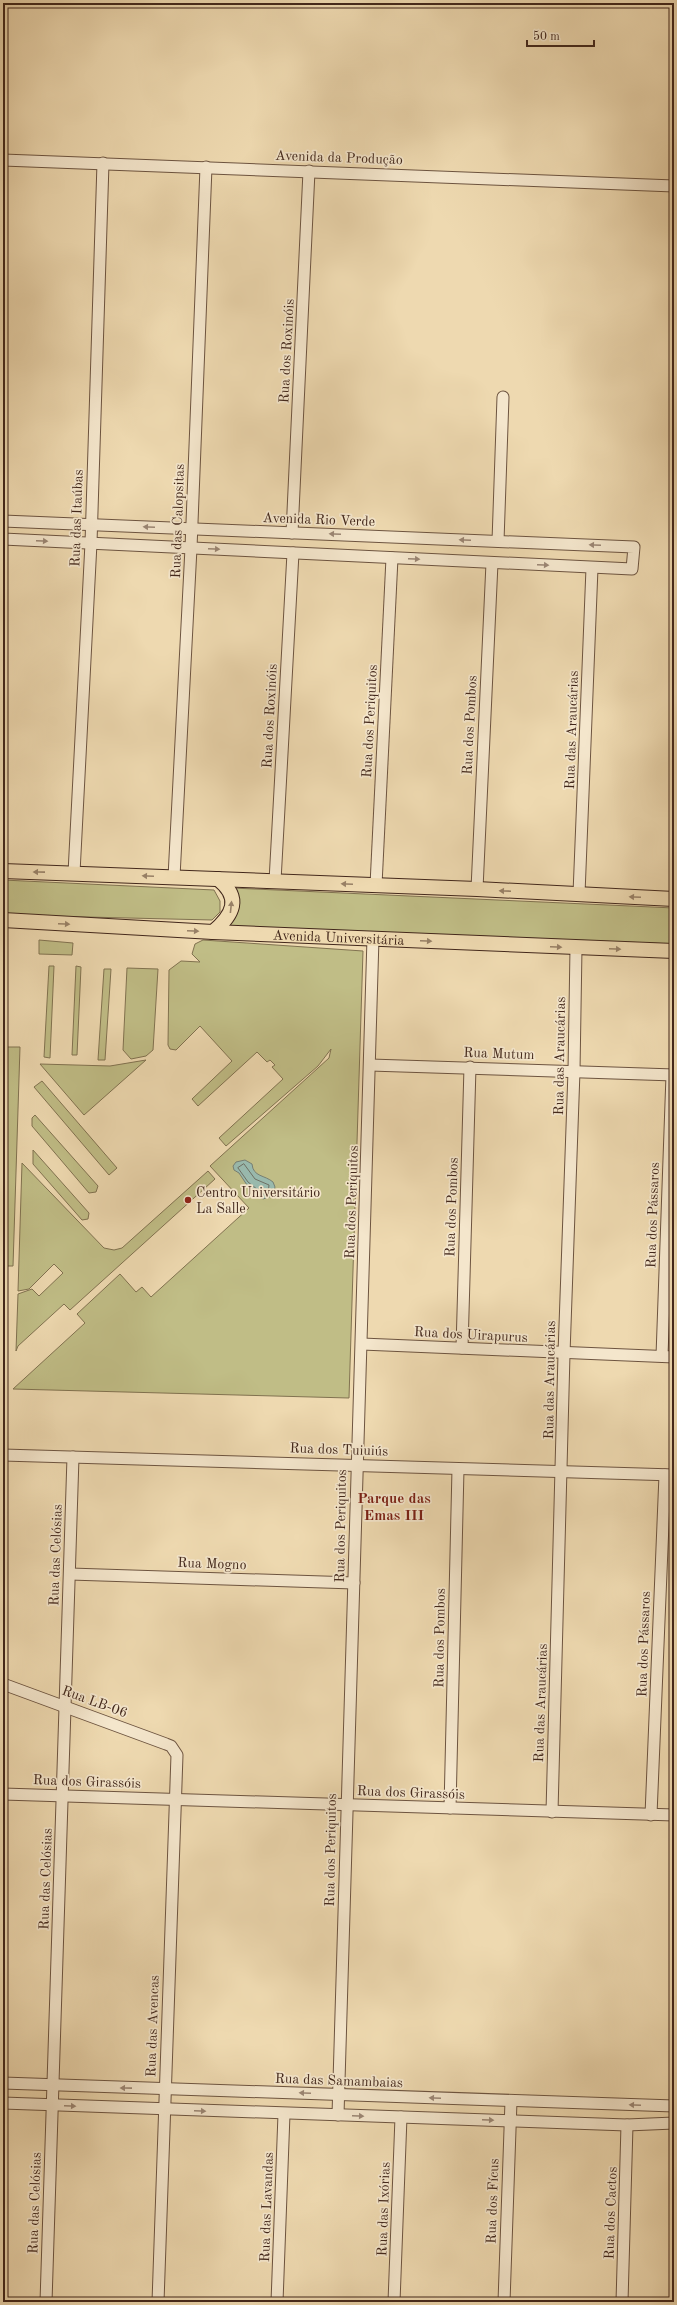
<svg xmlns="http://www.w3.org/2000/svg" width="677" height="2305" font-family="'Old Standard TT',serif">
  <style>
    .green { fill: #c0bd86; stroke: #817250 }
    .water { fill: #99baae; stroke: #767f73 }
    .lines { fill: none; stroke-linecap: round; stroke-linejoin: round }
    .shore { stroke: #6e7064; stroke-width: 1 }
    .minor-casing { stroke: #6d5440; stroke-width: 13 }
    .major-casing { stroke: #42271b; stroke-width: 16 }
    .minor { stroke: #f4e6cc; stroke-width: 11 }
    .major { stroke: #eed9b0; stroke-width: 14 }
    .oneway { fill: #9b8674 }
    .oneway2 { fill: #988066 }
    .poi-dot { fill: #8f2418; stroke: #f4e6cc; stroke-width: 1.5 }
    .labels { text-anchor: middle; stroke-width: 3.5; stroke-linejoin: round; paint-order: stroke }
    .street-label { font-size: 14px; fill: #42271b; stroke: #f4e6cc }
    .poi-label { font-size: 14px; fill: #42271b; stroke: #f4e6cc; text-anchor: start }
    .neighbourhood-label { font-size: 15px; font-weight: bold; fill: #7a1f14; stroke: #f4e6cc }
  </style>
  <rect width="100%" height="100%" fill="#eed9b0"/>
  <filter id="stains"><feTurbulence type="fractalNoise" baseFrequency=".005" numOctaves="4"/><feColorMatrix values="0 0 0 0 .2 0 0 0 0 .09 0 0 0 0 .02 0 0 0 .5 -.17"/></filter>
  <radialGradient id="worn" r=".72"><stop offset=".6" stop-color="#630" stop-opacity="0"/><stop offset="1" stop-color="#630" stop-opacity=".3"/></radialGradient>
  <!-- green -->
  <g class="green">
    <path d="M3,880L214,890L220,901V912L212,920L3,915Z"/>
    <path d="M232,888L674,908V944L226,926Z"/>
    <path d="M39,940L73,943L72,955L39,954Z"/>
    <path d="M203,940L363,951L349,1398L13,1389L85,1323L77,1314L120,1274L136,1292L142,1287L151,1297L249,1208L210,1166L329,1058L331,1049L318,1066L226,1146L219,1138L283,1079L272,1067L275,1065L270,1060L267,1062L257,1052L198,1106L192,1099L232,1061L200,1026L176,1050L170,1049L168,1045L169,970L181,961L200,962L192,954L195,944Z"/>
    <path d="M49,966H54L50,1058L44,1057Z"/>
    <path d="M76,966L81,967L77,1055H72Z"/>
    <path d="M127,968L158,969L153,1050L146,1056L131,1059L123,1050Z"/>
    <path d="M104,969H111L105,1060H98Z"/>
    <path d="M3,1047H20L13,1266H3Z"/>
    <path d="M146,1060L84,1115L40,1064L110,1066Z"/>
    <path d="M42,1081L117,1168L109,1175L34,1087Z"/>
    <path d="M35,1115L98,1186L96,1192L89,1193L32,1126V1118Z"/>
    <path d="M33,1150L89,1213L88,1219L82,1220L33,1164Z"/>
    <path d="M22,1163L104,1248L114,1250L122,1248L208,1171L215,1179L70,1310L64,1304L18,1346L16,1351L18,1294L32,1289L39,1296L63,1273L54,1264L29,1289L18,1291Z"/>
  </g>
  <!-- water -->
  <path class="water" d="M245,1160L252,1164C253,1177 265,1175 273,1182L275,1187L272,1196L263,1199L249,1188L239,1173L234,1170L233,1166L236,1162Z"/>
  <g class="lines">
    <!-- shore -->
    <path class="shore" d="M244,1164L255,1179L269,1185L268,1193L263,1194L248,1182L238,1168Z"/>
    <!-- minor casing -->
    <g class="minor-casing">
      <g id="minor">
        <path d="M3,160L674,186"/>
        <path d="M3,521L634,547L632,569L3,539"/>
        <path d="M292,533L309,171"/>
        <path d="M498,541L503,397"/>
        <path d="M74,873L91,543L103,163"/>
        <path d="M174,877L191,548L206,167"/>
        <path d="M275,881L293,553"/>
        <path d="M376,885L392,558"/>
        <path d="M477,889L492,563"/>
        <path d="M579,894L592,568"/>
        <path d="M370,1065L674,1075"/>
        <path d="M362,1344L674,1357"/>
        <path d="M462,1348L470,1067"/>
        <path d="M662,1356L672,1075"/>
        <path d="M3,1455L674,1475"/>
        <path d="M70,1574L354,1583"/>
        <path d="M3,1684L166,1744L171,1746L177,1755L158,2302"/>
        <path d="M3,1794L674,1815"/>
        <path d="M450,1808L458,1469"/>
        <path d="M552,1812L564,1354L574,1071L576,948"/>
        <path d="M651,1815L665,1475"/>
        <path d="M3,2083L674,2106"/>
        <path d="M3,2103L627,2125L674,2123"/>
        <path d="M338,2115L373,938"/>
        <path d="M46,2302L73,1457"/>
        <path d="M277,2302L284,2114"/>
        <path d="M394,2302L401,2117"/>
        <path d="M504,2302L511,2101"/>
        <path d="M622,2302L627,2125"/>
      </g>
    </g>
    <!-- major casing -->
    <g class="major-casing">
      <g id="major">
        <path d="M3,871L477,889L674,899"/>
        <path id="s1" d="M3,920L213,932L674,951"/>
        <path d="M213,932C233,915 242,898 218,879"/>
      </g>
    </g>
    <!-- minor -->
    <use href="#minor" class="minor"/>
    <!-- major -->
    <use href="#major" class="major"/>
  </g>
  <!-- one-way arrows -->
  <defs><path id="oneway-solid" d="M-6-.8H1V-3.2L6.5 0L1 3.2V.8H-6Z"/></defs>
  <g class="oneway">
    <use href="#oneway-solid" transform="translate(149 527) rotate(-178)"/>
    <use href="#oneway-solid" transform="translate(335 534) rotate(-178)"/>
    <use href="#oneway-solid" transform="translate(465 540) rotate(-178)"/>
    <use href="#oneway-solid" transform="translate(42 541) rotate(3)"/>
    <use href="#oneway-solid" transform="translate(595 545) rotate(-178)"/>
    <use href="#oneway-solid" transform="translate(214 549) rotate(3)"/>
    <use href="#oneway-solid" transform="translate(414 559) rotate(3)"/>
    <use href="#oneway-solid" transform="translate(543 565) rotate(3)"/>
    <use href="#oneway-solid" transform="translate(126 2088) rotate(-179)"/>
    <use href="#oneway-solid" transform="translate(305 2093) rotate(-178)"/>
    <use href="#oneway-solid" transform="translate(435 2098) rotate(-178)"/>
    <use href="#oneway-solid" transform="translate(635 2105) rotate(-178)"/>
    <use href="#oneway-solid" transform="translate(70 2106) rotate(2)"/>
    <use href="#oneway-solid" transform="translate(200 2111) rotate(2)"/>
    <use href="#oneway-solid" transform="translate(358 2116) rotate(2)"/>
    <use href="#oneway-solid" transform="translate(488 2120) rotate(2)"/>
  </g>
  <g class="oneway2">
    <use href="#oneway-solid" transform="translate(39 872) rotate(-179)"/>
    <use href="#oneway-solid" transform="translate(148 876) rotate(-178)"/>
    <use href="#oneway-solid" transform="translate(347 884) rotate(-178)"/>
    <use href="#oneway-solid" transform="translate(505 891) rotate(-178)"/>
    <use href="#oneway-solid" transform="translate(635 897) rotate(-177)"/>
    <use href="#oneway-solid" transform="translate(231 907) rotate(-84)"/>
    <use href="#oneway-solid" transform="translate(64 924) rotate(3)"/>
    <use href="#oneway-solid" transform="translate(193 931) rotate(3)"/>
    <use href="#oneway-solid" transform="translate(426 941) rotate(3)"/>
    <use href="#oneway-solid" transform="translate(556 947) rotate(3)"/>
    <use href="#oneway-solid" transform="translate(615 949) rotate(2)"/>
  </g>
  <!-- markers -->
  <circle class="poi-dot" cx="188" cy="1200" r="4"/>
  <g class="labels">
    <!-- street labels -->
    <g class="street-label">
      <text transform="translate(339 157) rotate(2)" y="5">Avenida da Produção</text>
      <text transform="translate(286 351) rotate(-87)" y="5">Rua dos Roxinóis</text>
      <text transform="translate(76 518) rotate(-88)" y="5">Rua das Itaúbas</text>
      <text transform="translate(319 519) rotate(2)" y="5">Avenida Rio Verde</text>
      <text transform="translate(177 521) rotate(-88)" y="5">Rua das Calopsitas</text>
      <text transform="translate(269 716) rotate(-87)" y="5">Rua dos Roxinóis</text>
      <text transform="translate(369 721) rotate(-87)" y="5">Rua dos Periquitos</text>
      <text transform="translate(469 725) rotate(-87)" y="5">Rua dos Pombos</text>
      <text transform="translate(571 730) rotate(-88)" y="5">Rua das Araucárias</text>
      <text dy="5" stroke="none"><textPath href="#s1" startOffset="336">Avenida Universitária</textPath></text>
      <text transform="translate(499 1053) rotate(2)" y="5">Rua Mutum</text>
      <text transform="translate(559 1056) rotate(-89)" y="5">Rua das Araucárias</text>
      <text transform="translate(351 1202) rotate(-88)" y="5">Rua dos Periquitos</text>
      <text transform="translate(451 1207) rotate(-88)" y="5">Rua dos Pombos</text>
      <text transform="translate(652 1215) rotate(-88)" y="5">Rua dos Pássaros</text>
      <text transform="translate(471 1334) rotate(3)" y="5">Rua dos Uirapurus</text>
      <text transform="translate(549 1380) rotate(-89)" y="5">Rua das Araucárias</text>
      <text transform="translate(339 1449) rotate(2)" y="5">Rua dos Tuiuiús</text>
      <text transform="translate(340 1526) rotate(-89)" y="5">Rua dos Periquitos</text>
      <text transform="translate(55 1555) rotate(-88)" y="5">Rua das Celósias</text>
      <text transform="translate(212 1563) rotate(2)" y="5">Rua Mogno</text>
      <text transform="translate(439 1638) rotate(-89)" y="5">Rua dos Pombos</text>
      <text transform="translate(643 1644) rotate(-88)" y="5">Rua dos Pássaros</text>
      <text transform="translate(95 1701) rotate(20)" y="5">Rua LB-06</text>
      <text transform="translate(540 1703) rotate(-88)" y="5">Rua das Araucárias</text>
      <text transform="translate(87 1781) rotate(2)" y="5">Rua dos Girassóis</text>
      <text transform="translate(411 1792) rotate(2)" y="5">Rua dos Girassóis</text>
      <text transform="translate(330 1850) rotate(-89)" y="5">Rua dos Periquitos</text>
      <text transform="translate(45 1879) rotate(-88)" y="5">Rua das Celósias</text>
      <text transform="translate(152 2026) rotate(-88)" y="5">Rua das Avencas</text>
      <text transform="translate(339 2080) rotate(2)" y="5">Rua das Samambaias</text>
      <text transform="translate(492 2201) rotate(-88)" y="5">Rua dos Fícus</text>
      <text transform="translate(34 2203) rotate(-88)" y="5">Rua das Celósias</text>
      <text transform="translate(266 2207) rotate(-88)" y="5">Rua das Lavandas</text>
      <text transform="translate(383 2209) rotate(-88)" y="5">Rua das Ixórias</text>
      <text transform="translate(610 2213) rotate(-88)" y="5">Rua dos Cactos</text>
    </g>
    <!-- poi labels -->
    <g class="poi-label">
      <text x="196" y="1197">Centro Universitário<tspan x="196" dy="16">La Salle</tspan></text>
    </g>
    <!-- neighbourhood labels -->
    <g class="neighbourhood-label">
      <text x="394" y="1503">Parque das<tspan x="394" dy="17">Emas III</tspan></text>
    </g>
  </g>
  <!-- margin -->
  <rect width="677" height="2305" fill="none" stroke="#eed9b0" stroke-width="16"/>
  <rect x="4" y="4" width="669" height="2297" fill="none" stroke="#42271b" stroke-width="2"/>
  <rect x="8" y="8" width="661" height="2289" fill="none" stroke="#42271b"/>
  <!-- scale -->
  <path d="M527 40v6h67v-6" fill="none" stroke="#42271b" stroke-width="2"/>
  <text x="533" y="40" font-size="12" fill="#42271b" stroke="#f4e6cc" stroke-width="3" paint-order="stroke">50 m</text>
  <rect width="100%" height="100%" filter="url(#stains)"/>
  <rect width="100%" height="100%" fill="url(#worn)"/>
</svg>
